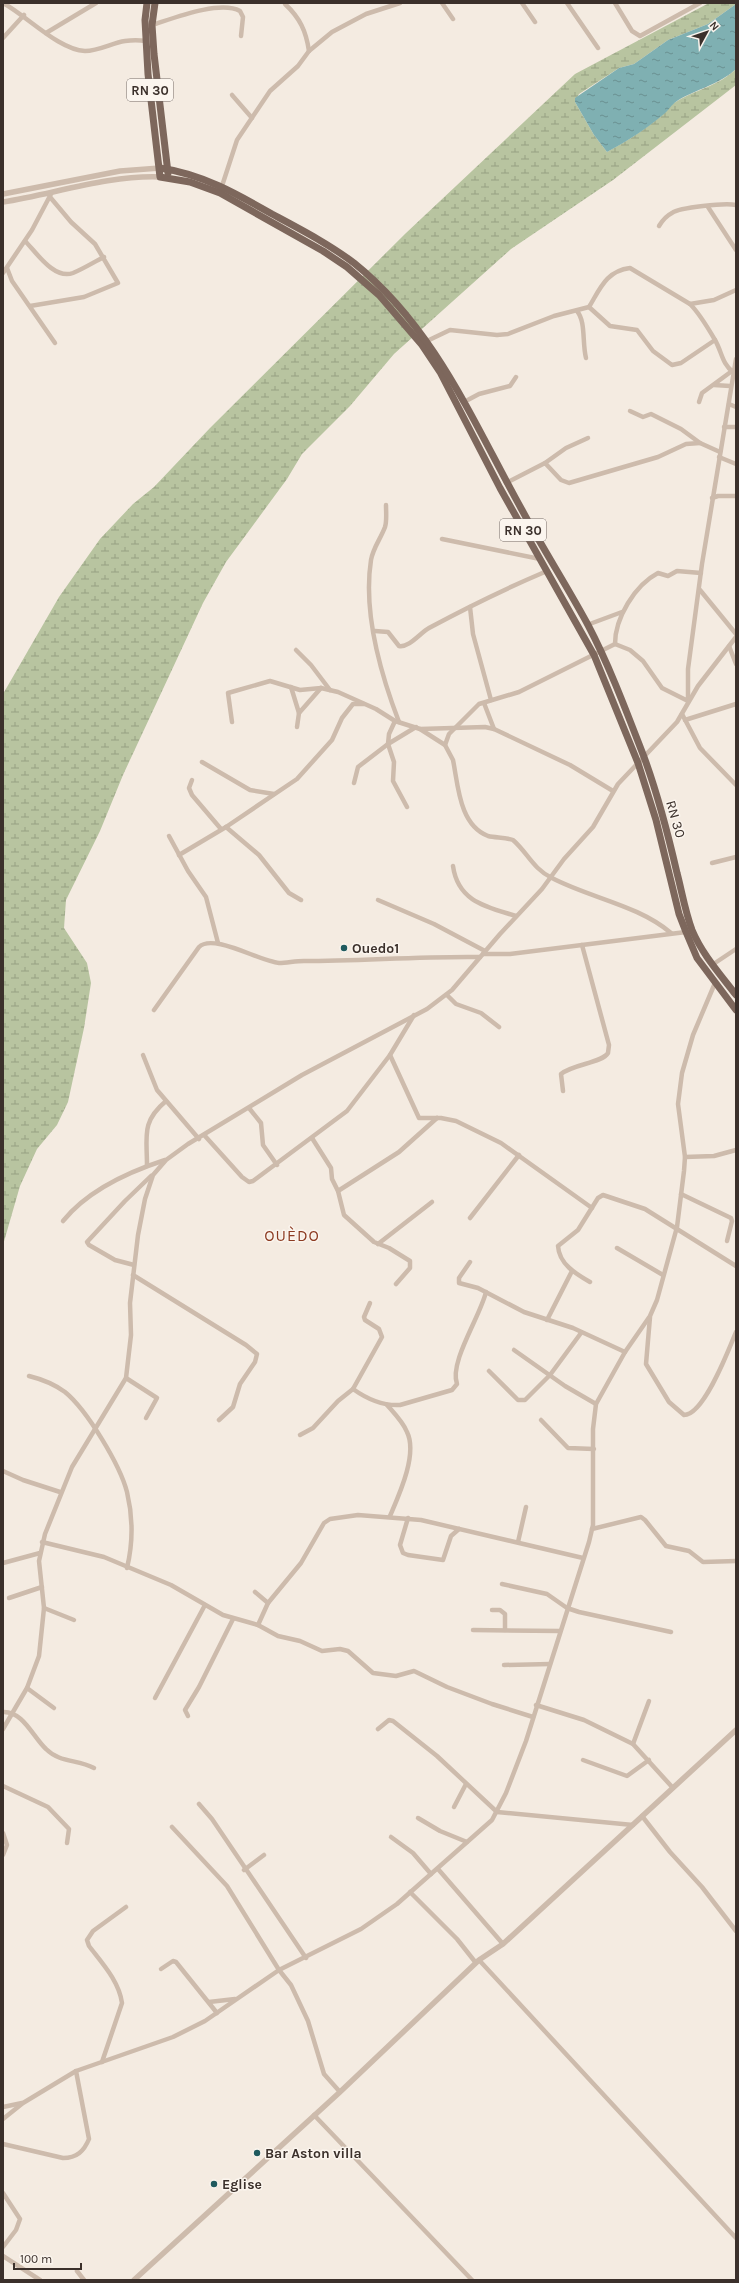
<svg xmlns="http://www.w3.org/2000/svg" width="739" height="2283" font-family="Karla,sans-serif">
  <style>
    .wetland { fill: url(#wetland-marsh) }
    .water { fill: url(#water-ripples) }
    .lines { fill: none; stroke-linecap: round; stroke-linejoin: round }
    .minor { stroke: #cdbbac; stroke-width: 4.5 }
    .tertiary { stroke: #cdbbac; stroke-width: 5.5 }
    .primary { stroke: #7d675c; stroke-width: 7 }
    .poi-dot { fill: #1f5a5e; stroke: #fbf5ee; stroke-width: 1.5 }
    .labels { text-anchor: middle; stroke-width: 3; stroke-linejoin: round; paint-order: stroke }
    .shield { fill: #fbf5ee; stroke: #756b66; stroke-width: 1 }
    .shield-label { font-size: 13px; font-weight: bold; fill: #3b302b }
    .street-label { font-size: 14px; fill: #3b302b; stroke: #fbf5ee }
    .poi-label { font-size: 14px; font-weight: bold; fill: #3b302b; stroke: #fbf5ee; text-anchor: start }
    .quarter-label { font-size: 16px; letter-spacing: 1px; fill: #8c3b22; stroke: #fbf5ee }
  </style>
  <defs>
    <pattern id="wetland-marsh" width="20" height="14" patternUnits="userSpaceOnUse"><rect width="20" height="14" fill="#b8c4a0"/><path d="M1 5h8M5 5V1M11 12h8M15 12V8" fill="none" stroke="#97a083"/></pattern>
    <pattern id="water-ripples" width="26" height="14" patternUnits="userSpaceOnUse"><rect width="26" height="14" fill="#7fb0b2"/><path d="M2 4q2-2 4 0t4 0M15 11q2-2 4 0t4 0" fill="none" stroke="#699091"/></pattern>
  </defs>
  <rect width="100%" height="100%" fill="#f4ebe1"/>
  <!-- wetland -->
  <path class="wetland" d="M709,3L736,4L708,24L668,40L634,64L619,68L579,94L575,102L594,135L607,152C627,141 644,130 661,116C666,112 669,106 674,103C694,90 719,86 736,69V85L613,180L511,249L394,354L350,406L302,454L287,479L226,562L203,603L123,775L100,831L66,900L64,928L87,963L91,983L84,1028L68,1102L57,1125L37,1149L20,1186L3,1245V694L59,597L100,539L133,504L154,487L210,428L406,233L575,74Z"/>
  <!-- water -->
  <path class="water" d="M736,4V69C719,85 696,89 677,101C671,105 669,110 664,114C646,129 628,141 607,152L594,135L575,102V98L619,68L634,64L668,40L708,24Z"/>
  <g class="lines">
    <!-- minor -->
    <g class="minor">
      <path d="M3,3C27,16 59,50 85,51C99,51 112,43 125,41C132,40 139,40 146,41"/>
      <path d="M442,3L453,19"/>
      <path d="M522,3L535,22"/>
      <path d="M567,3L598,48"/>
      <path d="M615,3L632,31L640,36L700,3"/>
      <path d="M285,4C300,18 306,31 309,51"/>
      <path d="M152,25C174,18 220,0 240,11L243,17L241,36"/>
      <path d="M46,33L96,3"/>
      <path d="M3,38L24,15"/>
      <path d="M232,95L252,118"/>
      <path d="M222,186L237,140L270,91L298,66L309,51L332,32L366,14L400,3"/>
      <path d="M708,207L736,250"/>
      <path d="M659,226C662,221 666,216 672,213C680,207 725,203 736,205"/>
      <path d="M25,241C36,252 54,280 73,273C83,269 94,262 104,257"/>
      <path d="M7,268L12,281L55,343"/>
      <path d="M3,273L32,230L51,194"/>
      <path d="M690,304L714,300L736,290"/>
      <path d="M30,306L84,297L118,283L95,244L71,222L50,197"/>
      <path d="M589,307L610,326L637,330L653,351L672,365L681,363L715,340"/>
      <path d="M577,311C586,322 582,342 586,358"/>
      <path d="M427,341L450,330L497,335L508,334L554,316L589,307C600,289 606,271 630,268L690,304C700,314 708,328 715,340C722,352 722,364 733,372"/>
      <path d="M714,385L730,386"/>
      <path d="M464,402L479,394L510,386L516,377"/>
      <path d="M699,402L702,393L732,371"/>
      <path d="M729,404L736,407"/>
      <path d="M630,411L643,417L651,414L681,429L700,443L720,452"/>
      <path d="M724,427H736"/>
      <path d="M719,457L736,464"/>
      <path d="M545,463L566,448L588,438"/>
      <path d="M506,483L545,463L561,480L569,483L658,457L686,444L700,443"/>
      <path d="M712,498L718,496H736"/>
      <path d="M386,505C386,512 387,521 385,527C381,538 373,548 371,560C363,611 381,675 399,722"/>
      <path d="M442,539L540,559"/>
      <path d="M700,590L736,634"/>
      <path d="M470,607L473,634L491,700"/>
      <path d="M587,625L622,612"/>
      <path d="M375,631L388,632L399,646C409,648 420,633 429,628C468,607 507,588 547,571"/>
      <path d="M615,644L630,650L643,661L662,688L688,701V669L702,564L736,359"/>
      <path d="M615,644C615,618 635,585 658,573L668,576L677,571L701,573"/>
      <path d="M729,646L736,664"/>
      <path d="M296,650L311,665L330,690"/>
      <path d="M291,687L299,713L297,727"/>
      <path d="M484,703L494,729"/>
      <path d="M299,713L321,688"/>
      <path d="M682,714L700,748L736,785"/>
      <path d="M685,720L736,704"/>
      <path d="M395,721L389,734L388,744L394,762L393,781L407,807"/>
      <path d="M232,722L228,693L270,681L300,690L321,688L338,692L376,709L395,721L420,729L445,745L453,760C458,784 459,825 488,836C496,838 505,837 513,840C527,852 533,869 552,878C590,898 638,905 671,933"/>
      <path d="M420,729L485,727L494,729L570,765L613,791"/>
      <path d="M445,745L449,734L479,704L519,692L615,644"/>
      <path d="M202,762L250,790L274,794"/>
      <path d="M192,780L189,788L192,795L221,829"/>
      <path d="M354,783L358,767L388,744L416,727"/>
      <path d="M226,827L259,855L289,893L301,900"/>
      <path d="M169,836L188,871L206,897L218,943"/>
      <path d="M179,855L226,827L297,779L332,740L342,718L353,704H364"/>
      <path d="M712,863L736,857"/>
      <path d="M453,866C458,902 487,907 516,916"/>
      <path d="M378,900L434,924L485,951"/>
      <path d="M483,954H510L686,932"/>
      <path d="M712,965L736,949"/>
      <path d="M447,995L456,1004L481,1013L499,1027"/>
      <path d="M154,1010L199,947C213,933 259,961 279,963C287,963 295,961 304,961C362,961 421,956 480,957"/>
      <path d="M143,1055L157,1090L199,1139"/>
      <path d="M390,1055L419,1118H441L456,1121L501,1143L592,1208"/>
      <path d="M563,1091L561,1074C573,1064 602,1063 608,1053L609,1045L582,945"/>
      <path d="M249,1108L261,1123L263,1145L277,1165"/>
      <path d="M205,1136L242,1177L249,1182L253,1181L347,1111L390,1055L414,1015"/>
      <path d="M312,1138L331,1168L332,1179L338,1191L344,1215L374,1242L389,1248L410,1261V1268L396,1284"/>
      <path d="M685,1157L714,1156L736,1150"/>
      <path d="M147,1166C147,1136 141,1122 166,1101"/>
      <path d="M338,1191L399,1152L437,1118"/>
      <path d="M681,1194L731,1218L732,1221L727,1241"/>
      <path d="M470,1218L519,1155"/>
      <path d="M63,1221C88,1190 128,1172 165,1160"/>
      <path d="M378,1244L432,1202"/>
      <path d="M617,1248L663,1275"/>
      <path d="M470,1262L459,1278V1283L478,1288L524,1312L573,1328L625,1352"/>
      <path d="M134,1265L115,1260L89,1245L87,1242L125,1201L151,1176"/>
      <path d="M133,1275L246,1345L257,1354L255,1362L240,1384L233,1407L219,1420"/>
      <path d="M590,1282C576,1274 559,1264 558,1246L578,1230L598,1198L603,1195L645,1209L736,1266"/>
      <path d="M650,1317L646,1364L669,1402L684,1415C704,1415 729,1349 736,1332"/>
      <path d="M547,1320L572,1271"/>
      <path d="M514,1350L565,1386L596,1404"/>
      <path d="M489,1371L518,1400H525L550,1375L581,1333"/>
      <path d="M29,1376C41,1379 54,1384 65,1392C87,1410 120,1465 127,1492C133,1517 133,1543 127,1568"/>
      <path d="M126,1378L157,1398L146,1418"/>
      <path d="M353,1389C367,1399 383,1406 400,1405L452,1390L457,1384C449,1362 480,1317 486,1292"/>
      <path d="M387,1405C394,1413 403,1422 407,1432C418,1454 399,1495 390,1516"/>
      <path d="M541,1420L568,1448L594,1449"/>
      <path d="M300,1435L313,1428L338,1401L353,1389L382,1337L379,1329L365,1320L364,1317L370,1303"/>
      <path d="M3,1471L23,1480L60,1492"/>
      <path d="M408,1518L400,1545L403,1553L408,1555L443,1560L451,1536L459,1529"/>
      <path d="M592,1529L641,1517L645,1520L666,1546L689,1551L703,1562L736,1561"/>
      <path d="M42,1542L104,1557L171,1585L223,1615L258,1625L278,1636L300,1641L322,1651L340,1649L348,1651L373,1673L396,1676L414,1671L447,1687L492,1704L533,1717"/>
      <path d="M518,1542L526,1507"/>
      <path d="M3,1563L40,1553"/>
      <path d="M502,1584L547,1594L567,1608L579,1612L671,1632"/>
      <path d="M255,1592L268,1603"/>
      <path d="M9,1598L42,1587"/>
      <path d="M44,1608L74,1620"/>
      <path d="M492,1610H500L505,1614V1630"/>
      <path d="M258,1625L268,1603L301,1563L324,1523L330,1519L358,1515L421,1520L583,1558"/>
      <path d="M473,1630L560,1631"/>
      <path d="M504,1665L550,1664"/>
      <path d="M27,1688L54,1708"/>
      <path d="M155,1698L205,1605"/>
      <path d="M536,1705L584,1720L633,1744L673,1788"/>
      <path d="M3,1712C23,1711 33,1737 46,1749C60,1763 77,1759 94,1768"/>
      <path d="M188,1716L185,1710L199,1687L233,1619"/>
      <path d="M3,1729L27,1688L39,1656L44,1608L39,1561L45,1534L72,1467L126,1378L131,1335L130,1303L138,1235L145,1199L153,1175L166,1160L188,1144L302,1075L427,1009L452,990L500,934L542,889L564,859L593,827L618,784L677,722L698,686L736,637"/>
      <path d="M378,1729L389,1720L393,1721L437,1756L497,1812L633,1825"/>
      <path d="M633,1744L649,1701"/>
      <path d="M583,1760L627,1776L649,1760"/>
      <path d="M3,1786L48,1807L69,1829L67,1843"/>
      <path d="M199,1804L212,1819L306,1958"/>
      <path d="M454,1807L466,1784"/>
      <path d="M642,1816L670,1852L702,1887L736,1931"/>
      <path d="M418,1818L440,1831L467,1842"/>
      <path d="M172,1827L227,1886L279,1970L291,1985L308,2021L324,2074L340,2092"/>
      <path d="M3,1833L7,1845L3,1855"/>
      <path d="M391,1837L413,1853L431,1874"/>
      <path d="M438,1869L503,1944"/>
      <path d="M244,1870L264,1855"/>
      <path d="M410,1892L457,1939L476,1963"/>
      <path d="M479,1960L736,2238"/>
      <path d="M161,1969L173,1961L176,1962L217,2013"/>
      <path d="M209,2002L235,1999"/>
      <path d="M102,2062L122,2003C119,1981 102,1963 89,1946L87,1940L93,1931L126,1907"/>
      <path d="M3,2107L22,2103"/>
      <path d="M314,2115L472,2280"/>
      <path d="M3,2119L23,2103L76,2071L173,2037L205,2021L279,1970L361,1929L397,1904L492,1820L506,1793L526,1741L589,1542L593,1525V1429L596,1404L625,1352L650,1316L657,1300L677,1227L684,1171L685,1157L678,1104L682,1073L693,1035L715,983"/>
      <path d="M3,2144L63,2158C77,2158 84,2151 89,2139L76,2071"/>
      <path d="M3,2193L20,2219L16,2230L3,2247"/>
      <path d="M3,2256L40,2280"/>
      <path d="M77,2271L84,2280"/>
    </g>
    <!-- tertiary -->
    <g class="tertiary">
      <path d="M3,194L120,171L160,168"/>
      <path d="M3,202C54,194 108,175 160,177"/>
      <path d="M134,2280L340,2092L479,1960L503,1944L736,1730"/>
    </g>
    <!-- primary -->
    <g class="primary">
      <path d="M147,3L145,20L148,74L160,177L190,182L220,193L323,251L347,267L379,295L422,345L440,372L500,488L594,655L638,763L656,820L679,914L686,932L697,958L736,1010"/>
      <path d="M155,3L152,25L154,54L168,173"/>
      <path d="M160,168C202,174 237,194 272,214C300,229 329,244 354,263C435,328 473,422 522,510C543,549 567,586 588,625C610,667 627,713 644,757C658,795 668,834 677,873C682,892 685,911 692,930C702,954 720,974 736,995"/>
    </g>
  </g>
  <!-- markers -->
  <g class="poi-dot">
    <circle cx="344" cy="948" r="4"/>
    <circle cx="257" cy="2153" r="4"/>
    <circle cx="214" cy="2184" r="4"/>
  </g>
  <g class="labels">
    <!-- shield labels -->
    <g class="shield">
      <rect x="127" y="79" width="46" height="22" rx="3"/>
      <rect x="500" y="519" width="46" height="22" rx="3"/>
    </g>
    <g class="shield-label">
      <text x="150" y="95">RN 30</text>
      <text x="523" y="535">RN 30</text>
    </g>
    <!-- street labels -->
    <g class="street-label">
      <text transform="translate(676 819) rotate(74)" y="5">RN 30</text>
    </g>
    <!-- poi labels -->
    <g class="poi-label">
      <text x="352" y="953">Ouedo1</text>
      <text x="265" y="2158">Bar Aston villa</text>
      <text x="222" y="2189">Eglise</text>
    </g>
    <!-- quarter labels -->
    <g class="quarter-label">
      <text x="292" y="1241">OUÈDO</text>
    </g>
  </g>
  <!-- border -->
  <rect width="739" height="2283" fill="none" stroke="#3b302b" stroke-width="8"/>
  <!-- north arrow -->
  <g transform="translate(707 32) rotate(50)" stroke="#fbf5ee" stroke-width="3" paint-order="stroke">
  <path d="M0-3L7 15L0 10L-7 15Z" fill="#3b302b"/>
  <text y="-6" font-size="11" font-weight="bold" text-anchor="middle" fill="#3b302b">N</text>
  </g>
  <!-- scale -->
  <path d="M14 2263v6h67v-6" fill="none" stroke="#3b302b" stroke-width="2"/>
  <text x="20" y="2263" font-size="12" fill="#3b302b" stroke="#fbf5ee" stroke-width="3" paint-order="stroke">100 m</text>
</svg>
